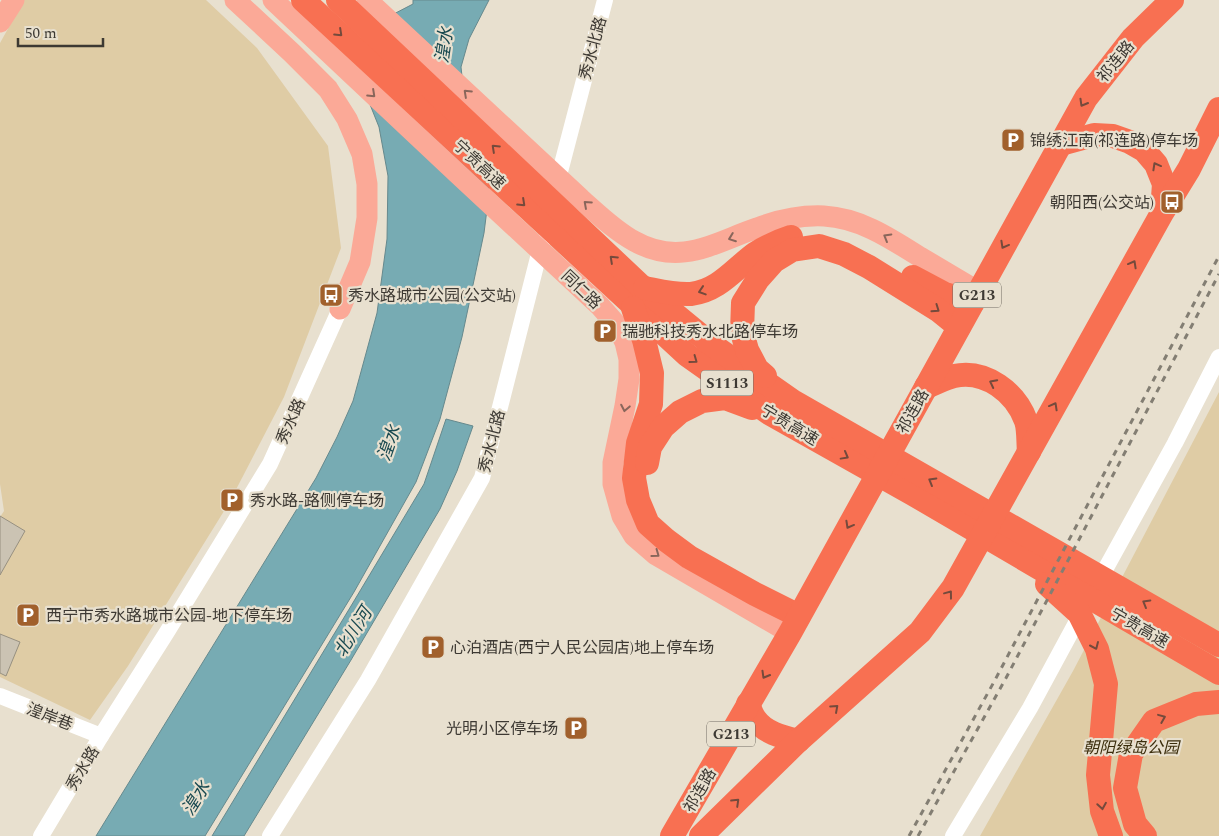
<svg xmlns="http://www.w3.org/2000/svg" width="1219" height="836" font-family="Spectral,'Noto Sans SC',serif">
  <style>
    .green { fill: #dfcca5 }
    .water { fill: #77abb3; stroke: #66898d }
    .building { fill: #cbc3b3; stroke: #979080 }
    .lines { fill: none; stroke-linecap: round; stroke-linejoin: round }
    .minor { stroke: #fff; stroke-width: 16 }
    .major { stroke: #fba997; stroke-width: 21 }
    .highway { stroke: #f87052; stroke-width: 24 }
    .rail { stroke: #837e73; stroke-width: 3; stroke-dasharray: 6 6; stroke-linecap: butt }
    .oneway { stroke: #754a3c }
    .oneway2 { stroke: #89665b }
    .labels { text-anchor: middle; stroke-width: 4.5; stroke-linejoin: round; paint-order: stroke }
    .shield { fill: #e8e0cf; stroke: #706b62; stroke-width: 1 }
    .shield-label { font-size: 15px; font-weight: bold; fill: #3d3933 }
    .street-label { font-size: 16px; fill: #3d3933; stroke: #e8e0cf }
    .poi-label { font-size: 16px; fill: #3d3933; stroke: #e8e0cf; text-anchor: start }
    .park-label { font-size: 16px; font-style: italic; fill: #3b2d0c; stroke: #e8e0cf }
    .water-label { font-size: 18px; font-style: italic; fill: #194950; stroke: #e8e0cf }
  </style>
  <rect width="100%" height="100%" fill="#e8e0cf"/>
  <!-- green -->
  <g class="green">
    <path d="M24,0H206L257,48L328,146L341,248L284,397L229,503L128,666L90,720L0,677V517L4,511L0,484V43Z"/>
    <path d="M1219,392V836H980L1073,671Z"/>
  </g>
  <!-- water -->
  <g class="water">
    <path d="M413,0H489L469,39L461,67L465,104L489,169L488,201L484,233L462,337L440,419L416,482L354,592L205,836H96L316,478L337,437L353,401L377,313L387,239L388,176L379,127L369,102L388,17L413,4Z"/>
    <path d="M446,419L473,426L457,471L440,509L351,660L244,836H212L351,606L424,484Z"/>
  </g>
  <!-- building -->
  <g class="building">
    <path d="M0,516L25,531L0,575Z"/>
    <path d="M0,634L20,642L6,676L0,673Z"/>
  </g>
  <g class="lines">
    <!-- minor -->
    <g class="minor">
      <path d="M556,187L605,0"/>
      <path d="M1096,586L1175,443L1219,357"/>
      <path d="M0,696L101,736"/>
      <path d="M41,836L101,736L167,632L270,464L340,309"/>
      <path d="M270,836L368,680L482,478L542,242"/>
      <path d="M953,836L1030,708L1083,610"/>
    </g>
    <!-- major -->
    <g class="major">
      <path d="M235,0L292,53L328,89L347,119L362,154L367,184V218L360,262L340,309"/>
      <path d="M273,0L457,173L600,306L615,323L625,342L629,359V379L625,406L613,463V484L622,516L634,536L656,555L790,633"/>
      <path d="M367,0L581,199C598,214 614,230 634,241C680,267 713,243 757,228C778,220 801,215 824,216C860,218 890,238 920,257C940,269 959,280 979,292"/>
      <path d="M0,22L14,0"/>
    </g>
    <!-- highway -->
    <g class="highway">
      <path d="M303,0L687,355L769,413L913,494L1219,673"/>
      <path d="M338,0L643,288L711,344L794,402L1219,645"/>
      <path d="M1061,144L1094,135L1113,136L1130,142L1144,150L1156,164L1164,184L1162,211"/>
      <path d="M913,277L945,294L973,302"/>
      <path d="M645,288C660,291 675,295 691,294C719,291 735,268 756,253C767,246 779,241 791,237"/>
      <path d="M633,308L644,340L652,373L651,404L638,443L634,478L638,500L648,524L666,540L689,557L755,594L799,616"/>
      <path d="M765,376L757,369L747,350L742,332L743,303L758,279L774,261L792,250L819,246L844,254L869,267L938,310L959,327"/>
      <path d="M926,387C935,384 945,378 954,376C986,369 1016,393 1026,421C1029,430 1028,442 1029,452"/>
      <path d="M647,463L650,447L663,427L680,412L702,401L725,398L752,408"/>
      <path d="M1047,584L1079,613L1097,649L1106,684L1098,775L1102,811L1111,836"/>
      <path d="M748,704C750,709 752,715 755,719C765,733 782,737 798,741"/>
      <path d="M672,836L790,633L1086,98L1133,38L1172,0"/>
      <path d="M701,836L798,741L920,632L953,588L1162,213L1189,169L1219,109"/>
      <path d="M1145,836L1135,824L1125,788L1131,754L1154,721L1196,704L1219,702"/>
    </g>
    <!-- rail -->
    <g class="rail">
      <path d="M909,836L995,680L1219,256"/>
      <path d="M918,836L1006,678L1219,274"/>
    </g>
  </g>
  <!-- one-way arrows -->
  <defs><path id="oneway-chevron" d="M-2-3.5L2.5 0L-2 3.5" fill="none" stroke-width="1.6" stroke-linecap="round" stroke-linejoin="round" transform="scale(1.25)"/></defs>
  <g class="oneway">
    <use href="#oneway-chevron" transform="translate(339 33) rotate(43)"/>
    <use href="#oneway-chevron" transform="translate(1083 103) rotate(120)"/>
    <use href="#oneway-chevron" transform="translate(495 148) rotate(-137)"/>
    <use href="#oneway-chevron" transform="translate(1156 166) rotate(-119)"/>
    <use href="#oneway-chevron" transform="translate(522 203) rotate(43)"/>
    <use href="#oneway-chevron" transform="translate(1004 245) rotate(119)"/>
    <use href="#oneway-chevron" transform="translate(613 259) rotate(-137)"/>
    <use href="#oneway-chevron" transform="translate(1133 264) rotate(-61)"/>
    <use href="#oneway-chevron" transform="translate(702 291) rotate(162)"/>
    <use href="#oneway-chevron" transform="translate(936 309) rotate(35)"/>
    <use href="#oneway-chevron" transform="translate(694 360) rotate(36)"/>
    <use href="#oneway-chevron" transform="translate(993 383) rotate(-153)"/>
    <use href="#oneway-chevron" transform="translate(1054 406) rotate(-61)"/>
    <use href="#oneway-chevron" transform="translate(845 456) rotate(29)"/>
    <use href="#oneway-chevron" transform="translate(932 481) rotate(-150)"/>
    <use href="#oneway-chevron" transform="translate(849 525) rotate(119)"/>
    <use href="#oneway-chevron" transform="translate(949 594) rotate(-53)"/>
    <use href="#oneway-chevron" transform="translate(1146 603) rotate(-150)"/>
    <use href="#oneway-chevron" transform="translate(1095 646) rotate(66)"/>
    <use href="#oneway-chevron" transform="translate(765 675) rotate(120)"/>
    <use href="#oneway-chevron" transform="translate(835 708) rotate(-42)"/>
    <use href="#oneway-chevron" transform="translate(1162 718) rotate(-22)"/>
    <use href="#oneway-chevron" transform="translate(736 802) rotate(-44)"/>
    <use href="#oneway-chevron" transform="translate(1102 806) rotate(81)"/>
  </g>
  <g class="oneway2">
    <use href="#oneway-chevron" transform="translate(467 93) rotate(-137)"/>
    <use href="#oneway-chevron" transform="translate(372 94) rotate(43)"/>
    <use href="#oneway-chevron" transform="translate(587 204) rotate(-138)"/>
    <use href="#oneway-chevron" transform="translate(887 237) rotate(-150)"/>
    <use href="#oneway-chevron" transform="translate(732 238) rotate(159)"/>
    <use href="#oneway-chevron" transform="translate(625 408) rotate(101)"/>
    <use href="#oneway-chevron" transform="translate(656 554) rotate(36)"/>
  </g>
  <!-- icons -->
  <defs>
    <g id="parking-square" transform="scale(1.25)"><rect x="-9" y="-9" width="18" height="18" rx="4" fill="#a1602c" stroke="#e8e0cf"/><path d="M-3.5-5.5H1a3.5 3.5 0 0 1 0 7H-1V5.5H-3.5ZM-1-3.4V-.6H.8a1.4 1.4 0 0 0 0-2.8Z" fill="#fff"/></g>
    <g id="bus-square" transform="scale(1.25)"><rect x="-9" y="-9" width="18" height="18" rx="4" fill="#a1602c" stroke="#e8e0cf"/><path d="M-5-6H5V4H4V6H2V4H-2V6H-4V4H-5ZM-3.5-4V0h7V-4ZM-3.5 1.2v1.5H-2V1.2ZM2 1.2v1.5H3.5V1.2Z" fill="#fff"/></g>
  </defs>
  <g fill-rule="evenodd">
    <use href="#parking-square" x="1013" y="140"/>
    <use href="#bus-square" x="1172" y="202"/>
    <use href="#bus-square" x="331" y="295"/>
    <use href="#parking-square" x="605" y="331"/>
    <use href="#parking-square" x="232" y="500"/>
    <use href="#parking-square" x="28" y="615"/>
    <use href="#parking-square" x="433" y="647"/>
    <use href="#parking-square" x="576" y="728"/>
  </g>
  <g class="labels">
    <!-- shield labels -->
    <g class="shield">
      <rect x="953" y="282.5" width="48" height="25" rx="4"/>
      <rect x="701" y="370.5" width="52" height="25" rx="4"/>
      <rect x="707" y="721.5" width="48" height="25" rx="4"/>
    </g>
    <g class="shield-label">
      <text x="977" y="300">G213</text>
      <text x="727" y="388">S1113</text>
      <text x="731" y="739">G213</text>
    </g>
    <!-- street labels -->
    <g class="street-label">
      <text transform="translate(592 48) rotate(-75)" y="6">秀水北路</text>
      <text transform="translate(1115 61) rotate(-51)" y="6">祁连路</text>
      <text transform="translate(480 164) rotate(43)" y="6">宁贵高速</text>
      <text transform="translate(582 289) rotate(44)" y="6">同仁路</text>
      <text transform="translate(912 411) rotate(-61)" y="6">祁连路</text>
      <text transform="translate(290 421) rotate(-66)" y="6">秀水路</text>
      <text transform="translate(790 424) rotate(31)" y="6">宁贵高速</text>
      <text transform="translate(491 441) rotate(-76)" y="6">秀水北路</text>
      <text transform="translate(1140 627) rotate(30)" y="6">宁贵高速</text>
      <text transform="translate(50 716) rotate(21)" y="6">湟岸巷</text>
      <text transform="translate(82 768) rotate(-59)" y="6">秀水路</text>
      <text transform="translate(699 790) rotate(-60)" y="6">祁连路</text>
    </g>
    <!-- poi labels -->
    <g class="poi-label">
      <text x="1030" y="146">锦绣江南(祁连路)停车场</text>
      <text x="1154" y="208" text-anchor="end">朝阳西(公交站)</text>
      <text x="348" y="301">秀水路城市公园(公交站)</text>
      <text x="622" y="337">瑞驰科技秀水北路停车场</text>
      <text x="250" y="506">秀水路-路侧停车场</text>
      <text x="46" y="621">西宁市秀水路城市公园-地下停车场</text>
      <text x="450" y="653">心泊酒店(西宁人民公园店)地上停车场</text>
      <text x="558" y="734" text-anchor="end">光明小区停车场</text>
    </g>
    <!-- park labels -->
    <g class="park-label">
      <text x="1131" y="753">朝阳绿岛公园</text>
    </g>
    <!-- water labels -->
    <g class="water-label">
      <text transform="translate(444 45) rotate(-82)" y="6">湟水</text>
      <text transform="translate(389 443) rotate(-71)" y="6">湟水</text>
      <text transform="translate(353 632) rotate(-58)" y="6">北川河</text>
      <text transform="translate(196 798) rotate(-58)" y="6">湟水</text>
    </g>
  </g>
  <!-- scale -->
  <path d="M18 38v8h85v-8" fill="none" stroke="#3d3933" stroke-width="2.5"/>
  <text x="25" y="38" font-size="15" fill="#3d3933" stroke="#e8e0cf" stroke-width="4" paint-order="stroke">50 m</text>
</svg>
